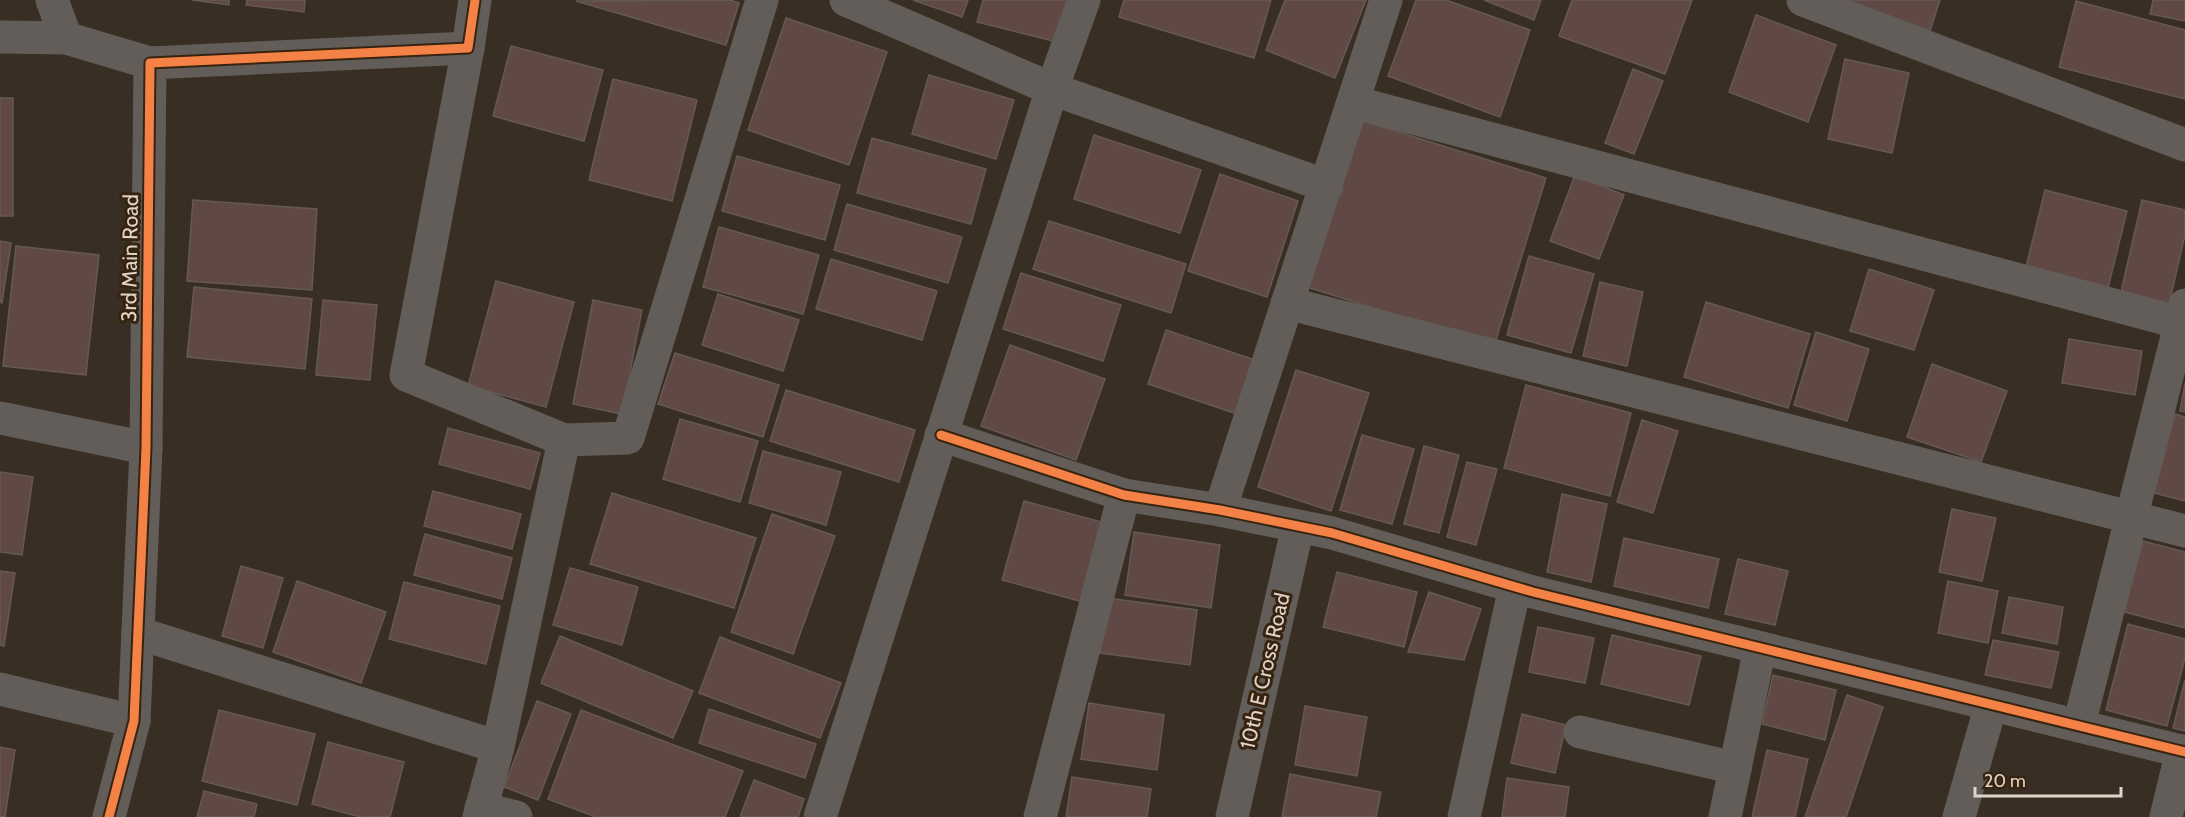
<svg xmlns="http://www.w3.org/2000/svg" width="2185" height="817" font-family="Cabin,sans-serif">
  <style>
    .building { fill: #604944; stroke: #655954; stroke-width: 1.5 }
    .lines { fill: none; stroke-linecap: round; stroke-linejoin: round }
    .minor { stroke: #625d59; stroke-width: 33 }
    .tertiary { stroke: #625d59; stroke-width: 33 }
    .cycleway-casing { stroke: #372410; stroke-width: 13 }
    .cycleway { stroke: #f48246; stroke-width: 9 }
    .labels { text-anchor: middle; stroke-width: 6; stroke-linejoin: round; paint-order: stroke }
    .street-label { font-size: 21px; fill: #e1d4c8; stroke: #372410 }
  </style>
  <rect width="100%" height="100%" fill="#392e23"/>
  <!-- building -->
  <g class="building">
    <path d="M192,0H229V5Z"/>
    <path d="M247,0H305L304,12L246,5Z"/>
    <path d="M730,0L739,3L726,45L576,1Z"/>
    <path d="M913,0H968L962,17Z"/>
    <path d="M983,0H1068L1057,42L977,22Z"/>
    <path d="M1124,0H1271L1254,58L1119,17Z"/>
    <path d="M1285,0H1366L1335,78L1266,50Z"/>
    <path d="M1416,0H1446L1530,30L1500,117L1388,76Z"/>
    <path d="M1484,0H1541L1534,20Z"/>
    <path d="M1572,0H1692L1665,74L1559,36Z"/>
    <path d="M1843,0H1940L1930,31Z"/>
    <path d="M2153,0H2185V21L2150,14Z"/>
    <path d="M2076,1L2185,30V99L2059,67Z"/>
    <path d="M1756,15L1836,45L1808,122L1729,92Z"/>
    <path d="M786,18L887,52L849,165L748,130Z"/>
    <path d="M511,46L603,70L584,141L493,116Z"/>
    <path d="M1845,59L1909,73L1892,153L1828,139Z"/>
    <path d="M1633,69L1663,81L1634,154L1605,143Z"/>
    <path d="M929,75L1014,100L996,159L912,134Z"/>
    <path d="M613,79L697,100L672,201L589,180Z"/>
    <rect x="0" y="98" width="13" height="118"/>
    <path d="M1360,120L1546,178L1494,346L1307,287Z"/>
    <path d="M1094,135L1201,170L1180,233L1074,199Z"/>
    <path d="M872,138L986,169L971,224L857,193Z"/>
    <path d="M737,156L840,185L825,240L722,211Z"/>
    <path d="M1220,174L1298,201L1267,297L1188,271Z"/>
    <path d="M1575,175L1624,195L1599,259L1550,241Z"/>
    <path d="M2045,190L2127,211L2107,292L2025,271Z"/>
    <path d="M193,200L317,209L312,290L187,281Z"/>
    <path d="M2142,200L2185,210V235L2169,304L2121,292Z"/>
    <path d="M847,204L962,237L948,283L834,250Z"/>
    <path d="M1049,221L1186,264L1171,313L1033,269Z"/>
    <path d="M719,227L819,255L803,314L703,287Z"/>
    <path d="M0,241L11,243L2,303L0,302Z"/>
    <path d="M16,246L99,255L86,375L3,366Z"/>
    <path d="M1529,256L1594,274L1571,353L1507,335Z"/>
    <path d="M831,259L937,291L922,340L816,309Z"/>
    <path d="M1869,269L1934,290L1914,350L1850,331Z"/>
    <path d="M1021,273L1121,305L1103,361L1003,329Z"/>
    <path d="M496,281L574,302L546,407L468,386Z"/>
    <path d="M1600,282L1643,292L1627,366L1583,356Z"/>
    <path d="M194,287L312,299L305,369L187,357Z"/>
    <path d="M718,294L799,320L783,371L702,345Z"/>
    <path d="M323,300L377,305L370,380L316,375Z"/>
    <path d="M593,300L642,310L622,414L573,404Z"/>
    <path d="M1706,302L1810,334L1788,408L1684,377Z"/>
    <path d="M1166,330L1255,360L1237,414L1148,384Z"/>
    <path d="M1816,332L1869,349L1847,421L1794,405Z"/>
    <path d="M2069,339L2142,351L2135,395L2062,383Z"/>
    <path d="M1010,345L1105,379L1076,460L981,426Z"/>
    <path d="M675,353L779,385L763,437L658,404Z"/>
    <path d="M1932,364L2007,391L1981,462L1907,437Z"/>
    <path d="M1296,370L1369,393L1331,511L1258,487Z"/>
    <path d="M2185,383V412L2180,411Z"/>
    <path d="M1526,385L1631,413L1610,496L1504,468Z"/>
    <path d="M786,390L915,430L899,482L770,441Z"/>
    <path d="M2175,414L2185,417V501L2154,493Z"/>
    <path d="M680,419L758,441L740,502L663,479Z"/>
    <path d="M1642,420L1678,431L1653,513L1617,502Z"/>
    <path d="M448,428L540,453L530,489L439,464Z"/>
    <path d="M1362,435L1414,449L1392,524L1340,510Z"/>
    <path d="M1424,446L1459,455L1439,533L1404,524Z"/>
    <path d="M763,451L841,472L826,525L749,503Z"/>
    <path d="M1467,462L1497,469L1476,545L1447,537Z"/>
    <path d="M0,472L33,477L22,555L0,552Z"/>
    <path d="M433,491L521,514L512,549L424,526Z"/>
    <path d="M612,493L756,538L734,608L590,564Z"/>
    <path d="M1562,494L1607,504L1591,582L1547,572Z"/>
    <path d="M1024,501L1105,523L1083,602L1002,580Z"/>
    <path d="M1952,509L1996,518L1982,581L1939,572Z"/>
    <path d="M772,514L835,536L793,654L731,632Z"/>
    <path d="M1134,532L1220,545L1211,608L1125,595Z"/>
    <path d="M425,534L512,558L502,599L414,575Z"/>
    <path d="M1624,538L1719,559L1708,608L1614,586Z"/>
    <path d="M2143,541L2185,552V628L2124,612Z"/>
    <path d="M1738,559L1788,571L1775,625L1725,614Z"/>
    <path d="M241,566L283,578L263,648L222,636Z"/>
    <path d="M570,568L638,587L622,645L553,625Z"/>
    <path d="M0,571L15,573L4,646L0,645Z"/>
    <path d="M1337,572L1417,592L1404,647L1323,627Z"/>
    <path d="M297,581L386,612L361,683L273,652Z"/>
    <path d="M1948,581L1998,591L1988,643L1938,633Z"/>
    <path d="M404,582L500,606L486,664L389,639Z"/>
    <path d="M1429,592L1481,609L1464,660L1408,652Z"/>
    <path d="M2009,597L2063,607L2057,644L2002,633Z"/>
    <path d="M1107,598L1197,610L1190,665L1100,653Z"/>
    <path d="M2128,624L2185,639V658L2167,726L2106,710Z"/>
    <path d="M1538,627L1594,638L1585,683L1529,672Z"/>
    <path d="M1612,635L1701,656L1689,705L1601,684Z"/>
    <path d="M560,636L693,691L673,738L541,683Z"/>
    <path d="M720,637L841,683L820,738L699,693Z"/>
    <path d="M1993,640L2059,652L2051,688L1985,675Z"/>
    <path d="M1773,675L1836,690L1825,740L1762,724Z"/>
    <path d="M2185,680V731L2173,728Z"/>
    <path d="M1847,695L1883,707L1846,817H1805Z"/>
    <path d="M537,701L571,714L538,800L504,787Z"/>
    <path d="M1089,703L1164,715L1157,770L1081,759Z"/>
    <path d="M1305,706L1367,717L1357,776L1295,765Z"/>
    <path d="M709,709L816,744L805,778L699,743Z"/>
    <path d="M219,710L315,734L297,805L202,781Z"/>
    <path d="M581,710L743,771L725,817H596L548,799Z"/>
    <path d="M1522,714L1566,725L1555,773L1511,763Z"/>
    <path d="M328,742L404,762L390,817H360L312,804Z"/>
    <path d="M0,747L15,750L5,817H0Z"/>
    <path d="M1767,750L1808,759L1795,817H1752Z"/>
    <path d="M1290,774L1381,792L1376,817H1282Z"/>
    <path d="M1072,777L1151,789L1147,817H1066Z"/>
    <path d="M1507,778L1569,787L1565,817H1502Z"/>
    <path d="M754,780L804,799L798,817H740Z"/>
    <path d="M204,791L257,804L254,817H197Z"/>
  </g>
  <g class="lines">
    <!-- minor -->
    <g class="minor">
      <path d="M52,0L66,38"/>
      <path d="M846,0L1052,89L1327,186"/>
      <path d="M1803,0L2185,145"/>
      <path d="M0,37L66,38L150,63"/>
      <path d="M468,48L406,375L564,440L498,747L479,817"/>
      <path d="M1353,102L2185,324"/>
      <path d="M1287,303L2185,531"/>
      <path d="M0,418L146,448"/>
      <path d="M941,435L1124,495L1220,510L1332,533L1533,592L2185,752"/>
      <path d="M564,440L628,438L762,0"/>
      <path d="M1220,510L1386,0"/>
      <path d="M138,633L498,747"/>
      <path d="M0,689L134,721"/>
      <path d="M2079,725L2185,305"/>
      <path d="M1580,732L1735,768"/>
      <path d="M481,808L516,817"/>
      <path d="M820,817L1052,89L1084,0"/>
      <path d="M1040,817L1124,495"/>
      <path d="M1232,817L1298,526"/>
      <path d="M1464,817L1515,587"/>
      <path d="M1725,817L1760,648"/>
      <path d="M1959,817L1991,705"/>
      <path d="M2166,817L2182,751"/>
    </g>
    <!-- tertiary -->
    <path class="tertiary" d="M109,817L134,721L146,448L150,63L468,48L475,0"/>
    <!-- cycleway casing -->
    <g class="cycleway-casing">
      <g id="cycleway">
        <path d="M941,435L1124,495L1220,510L1332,533L1533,592L2185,752"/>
        <path d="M109,817L134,721L146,448L150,63L468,48L475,0"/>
      </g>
    </g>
    <!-- cycleway -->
    <use href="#cycleway" class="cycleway"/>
  </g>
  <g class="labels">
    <!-- street labels -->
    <g class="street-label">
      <text transform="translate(130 258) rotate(-89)" y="7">3rd Main Road</text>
      <text transform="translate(1265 671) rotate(-77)" y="7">10th E Cross Road</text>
    </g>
  </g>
  <!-- scale -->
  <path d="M1975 787v9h146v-9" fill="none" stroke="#e1d4c8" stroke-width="3"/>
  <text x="1984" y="787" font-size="18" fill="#e1d4c8" stroke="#372410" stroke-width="4.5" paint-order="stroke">20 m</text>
</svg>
